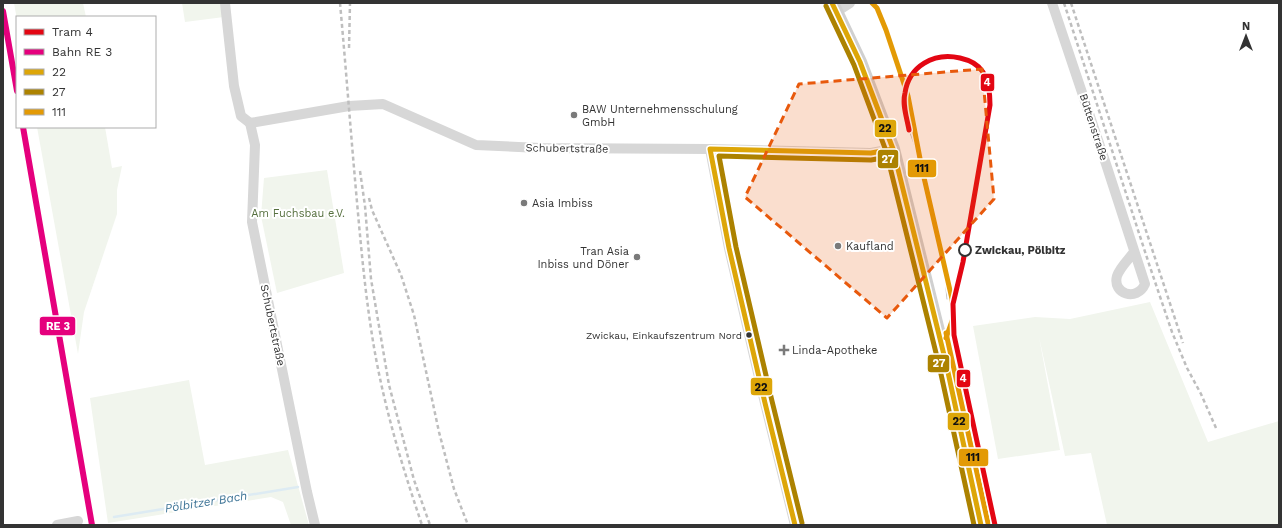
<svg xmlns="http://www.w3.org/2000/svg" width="1282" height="528" font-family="'Work Sans',sans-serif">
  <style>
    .green { fill: #f1f5ed }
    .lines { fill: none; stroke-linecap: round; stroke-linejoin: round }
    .stream { stroke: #ddebf3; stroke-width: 2.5 }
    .street { stroke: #d7d7d7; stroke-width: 10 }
    .secondary { stroke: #d0d0d0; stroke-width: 14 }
    .tram { stroke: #bebebe; stroke-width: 1 }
    .rail { stroke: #bebebe; stroke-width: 2.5; stroke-dasharray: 4 3; stroke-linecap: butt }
    .bus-1-casing { stroke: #fff; stroke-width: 8 }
    .bus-2-casing { stroke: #fff; stroke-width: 8 }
    .bus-3-casing { stroke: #fff; stroke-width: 8 }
    .bus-1 { stroke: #dda608; stroke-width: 5 }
    .bus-2 { stroke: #ac8200; stroke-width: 5 }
    .bus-3 { stroke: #e39a05; stroke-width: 5 }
    .rail-1-casing { stroke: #fff; stroke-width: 9 }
    .rail-1 { stroke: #e5007d; stroke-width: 6 }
    .tram-1-casing { stroke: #fff; stroke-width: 8 }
    .tram-1 { stroke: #e30613; stroke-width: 5 }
    .marked { fill: #e8590c; fill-opacity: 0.2; stroke: #e8590c; stroke-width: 3; stroke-dasharray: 8 5; stroke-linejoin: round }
    .poi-dot { fill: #7a7a7a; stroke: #fff; stroke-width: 1.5 }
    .stop-dot { fill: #fff; stroke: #333; stroke-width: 2 }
    .bus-dot { fill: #333; stroke: #fff; stroke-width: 1.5 }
    .labels { text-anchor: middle; stroke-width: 4; stroke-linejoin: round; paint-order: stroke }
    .bus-label { font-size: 10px; fill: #333; stroke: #fff; text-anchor: end }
    .poi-label { font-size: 11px; fill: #333; stroke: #fff; text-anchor: start }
    .street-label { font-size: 11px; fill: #333; stroke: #fff }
    .park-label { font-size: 11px; fill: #56703f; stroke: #fff }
    .stop-label { font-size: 11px; font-weight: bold; fill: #333; stroke: #fff; text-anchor: start }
    .water-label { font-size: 12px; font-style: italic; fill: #3f7597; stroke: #fff }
    .line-badge { stroke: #fff; stroke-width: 1.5 }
    .badge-label { font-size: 11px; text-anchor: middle; font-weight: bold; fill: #fff }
    .pale-badge-label { font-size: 11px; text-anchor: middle; font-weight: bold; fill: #111 }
  </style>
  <rect width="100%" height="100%" fill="#fff"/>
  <!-- green -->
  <g class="green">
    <path d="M14,3H83L86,17H17V20Z"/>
    <path d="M182,3H223L224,17L185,22Z"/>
    <path d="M37,127H105L112,168L122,166L117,190V214L84,312L78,354Z"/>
    <path d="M327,170L344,273L277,293L261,216L264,178Z"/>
    <path d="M1150,302L1208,442L1279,421V525H1107L1091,453L1065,456L1039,337L1060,450L998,459L973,326L1035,317L1070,319Z"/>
    <path d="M189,380L205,465L288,450L309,525H291L283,502L271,497L108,523L90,398Z"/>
  </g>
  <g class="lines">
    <!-- stream -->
    <path class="stream" d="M114,517L298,487"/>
    <!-- street -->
    <g class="street">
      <path d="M225,3L234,86L241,116L250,123"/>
      <path d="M1052,3L1105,161L1145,284C1137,302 1112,294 1117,276C1120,267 1129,259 1134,252"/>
      <path d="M836,12L850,3"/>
      <path d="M710,149L729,248L765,403L795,525"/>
      <path d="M57,525L78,521"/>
      <path d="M315,525L307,492L252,222L255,145L250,123L349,106L383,104L476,145L540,148L710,149L871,153L893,149"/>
    </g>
    <!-- secondary -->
    <path class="secondary" d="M832,3L860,62L893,149L946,363L981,525"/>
    <!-- tram -->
    <path class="tram" d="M909,130L925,174L941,244L943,259L947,299"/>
    <!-- rail -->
    <g class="rail">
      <path d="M340,3C346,69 351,136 357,202C361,247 365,291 372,335C382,400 401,463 422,525"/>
      <path d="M1064,3L1150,267L1172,332L1187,368L1201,394L1216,428"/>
      <path d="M1071,3L1183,343"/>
      <path d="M349,48L350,3"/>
      <path d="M360,171L365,206L371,279L389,385L414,480L430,525"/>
      <path d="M369,198L372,210L401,275L414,315L439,432L454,489L468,525"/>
    </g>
    <!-- bus-1 casing -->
    <g class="bus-1-casing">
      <g id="bus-1">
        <path d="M832,3L860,62L893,149L946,363L981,525"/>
        <path d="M795,525L765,403L729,248L710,149L871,153L893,149"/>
      </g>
    </g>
    <!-- bus-2 casing -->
    <g class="bus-2-casing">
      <g id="bus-2">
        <path d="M826,6L854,65L886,151L939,365L974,525"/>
        <path d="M802,523L772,401L736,247L719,156L871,160L894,156"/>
      </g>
    </g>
    <!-- bus-3 casing -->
    <g class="bus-3-casing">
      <g id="bus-3">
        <path d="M872,3L877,8L886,30L908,96L922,169L952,299L953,318L946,338"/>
        <path d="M946,333L988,523"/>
      </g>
    </g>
    <!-- bus-1 -->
    <use href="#bus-1" class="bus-1"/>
    <!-- bus-2 -->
    <use href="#bus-2" class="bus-2"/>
    <!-- bus-3 -->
    <use href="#bus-3" class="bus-3"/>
    <!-- rail-1 casing -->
    <g class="rail-1-casing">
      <g id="rail-1">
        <path d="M3,11L17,91"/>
        <path d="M23,127L92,525"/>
      </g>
    </g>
    <!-- rail-1 -->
    <use href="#rail-1" class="rail-1"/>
    <!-- tram-1 casing -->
    <g class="tram-1-casing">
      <path id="tram-1" d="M909,130C907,118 902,105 905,93C909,66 934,52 960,58C969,60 978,64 983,72C989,82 990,94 990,105L963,262L953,304L954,335L995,525"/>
    </g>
    <!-- tram-1 -->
    <use href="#tram-1" class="tram-1"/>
  </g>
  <!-- marked area -->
  <path class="marked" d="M982,69L994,199L887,318L745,197L799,84Z"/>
  <!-- markers -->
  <g class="poi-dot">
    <circle cx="574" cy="115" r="4"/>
    <circle cx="524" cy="203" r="4"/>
    <circle cx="838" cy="246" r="4"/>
    <circle cx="637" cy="257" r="4"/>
    <path d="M782 344h4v4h4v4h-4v4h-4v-4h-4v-4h4z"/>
  </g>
  <circle class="stop-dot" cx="965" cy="250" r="6"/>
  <circle class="bus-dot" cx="749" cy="335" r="3.5"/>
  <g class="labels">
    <!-- bus labels -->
    <g class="bus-label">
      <text x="742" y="339">Zwickau, Einkaufszentrum Nord</text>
    </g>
    <!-- poi labels -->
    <g class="poi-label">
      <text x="582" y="113">BAW Unternehmensschulung<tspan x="582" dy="13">GmbH</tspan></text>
      <text x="532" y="207">Asia Imbiss</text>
      <text x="846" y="250">Kaufland</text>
      <text x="629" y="255" text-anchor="end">Tran Asia<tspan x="629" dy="13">Inbiss und Döner</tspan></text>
      <text x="792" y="354">Linda-Apotheke</text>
    </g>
    <!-- street labels -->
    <g class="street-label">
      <text transform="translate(1094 127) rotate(72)" y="4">Büttenstraße</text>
      <text transform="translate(567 148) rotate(1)" y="4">Schubertstraße</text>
      <text transform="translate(273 325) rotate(78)" y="4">Schubertstraße</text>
    </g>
    <!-- park labels -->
    <g class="park-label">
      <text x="298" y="217">Am Fuchsbau e.V.</text>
    </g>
    <!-- stop labels -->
    <g class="stop-label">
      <text x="975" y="254">Zwickau, Pölbitz</text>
    </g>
    <!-- water labels -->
    <g class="water-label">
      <text transform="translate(206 502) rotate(-9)" y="4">Pölbitzer Bach</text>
    </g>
  </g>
  <g class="line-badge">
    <rect x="980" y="73" width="15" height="19" rx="4" fill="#e30613"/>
    <rect x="874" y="119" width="23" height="19" rx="4" fill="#dda608"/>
    <rect x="877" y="149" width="22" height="20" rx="4" fill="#ac8200"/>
    <rect x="907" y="159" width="30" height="19" rx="4" fill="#e39a05"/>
    <rect x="39" y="316" width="37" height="20" rx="4" fill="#e5007d"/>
    <rect x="927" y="354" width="23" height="19" rx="4" fill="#ac8200"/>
    <rect x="956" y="369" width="15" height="19" rx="4" fill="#e30613"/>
    <rect x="750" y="377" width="23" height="19" rx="4" fill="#dda608"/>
    <rect x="947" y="412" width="23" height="19" rx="4" fill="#dda608"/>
    <rect x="958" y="448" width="31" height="19" rx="4" fill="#e39a05"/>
  </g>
  <g class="badge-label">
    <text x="987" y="86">4</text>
    <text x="888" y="163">27</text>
    <text x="58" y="330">RE 3</text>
    <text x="939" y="367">27</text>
    <text x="963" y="382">4</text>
  </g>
  <g class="pale-badge-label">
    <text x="885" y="132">22</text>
    <text x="922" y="172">111</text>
    <text x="761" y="391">22</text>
    <text x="959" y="425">22</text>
    <text x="973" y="461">111</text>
  </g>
  <!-- border -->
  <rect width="1282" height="528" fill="none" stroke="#333333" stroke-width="8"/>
  <!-- legend -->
  <rect x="16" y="16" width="140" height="112" fill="#ffffff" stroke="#adadad"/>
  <rect x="24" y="29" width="20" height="6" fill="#e30613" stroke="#adadad"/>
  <text x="52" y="36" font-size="12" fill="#333333">Tram 4</text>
  <rect x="24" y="49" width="20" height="6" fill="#e5007d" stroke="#adadad"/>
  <text x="52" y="56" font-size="12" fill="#333333">Bahn RE 3</text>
  <rect x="24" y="69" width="20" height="6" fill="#dda608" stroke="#adadad"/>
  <text x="52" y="76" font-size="12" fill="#333333">22</text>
  <rect x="24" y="89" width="20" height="6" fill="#ac8200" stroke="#adadad"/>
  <text x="52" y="96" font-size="12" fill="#333333">27</text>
  <rect x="24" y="109" width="20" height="6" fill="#e39a05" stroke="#adadad"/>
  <text x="52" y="116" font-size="12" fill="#333333">111</text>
  <!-- north arrow -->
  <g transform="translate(1246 36)" stroke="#ffffff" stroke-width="3" paint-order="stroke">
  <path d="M0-3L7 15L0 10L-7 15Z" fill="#333333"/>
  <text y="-6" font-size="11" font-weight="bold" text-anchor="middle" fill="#333333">N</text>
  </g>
</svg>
